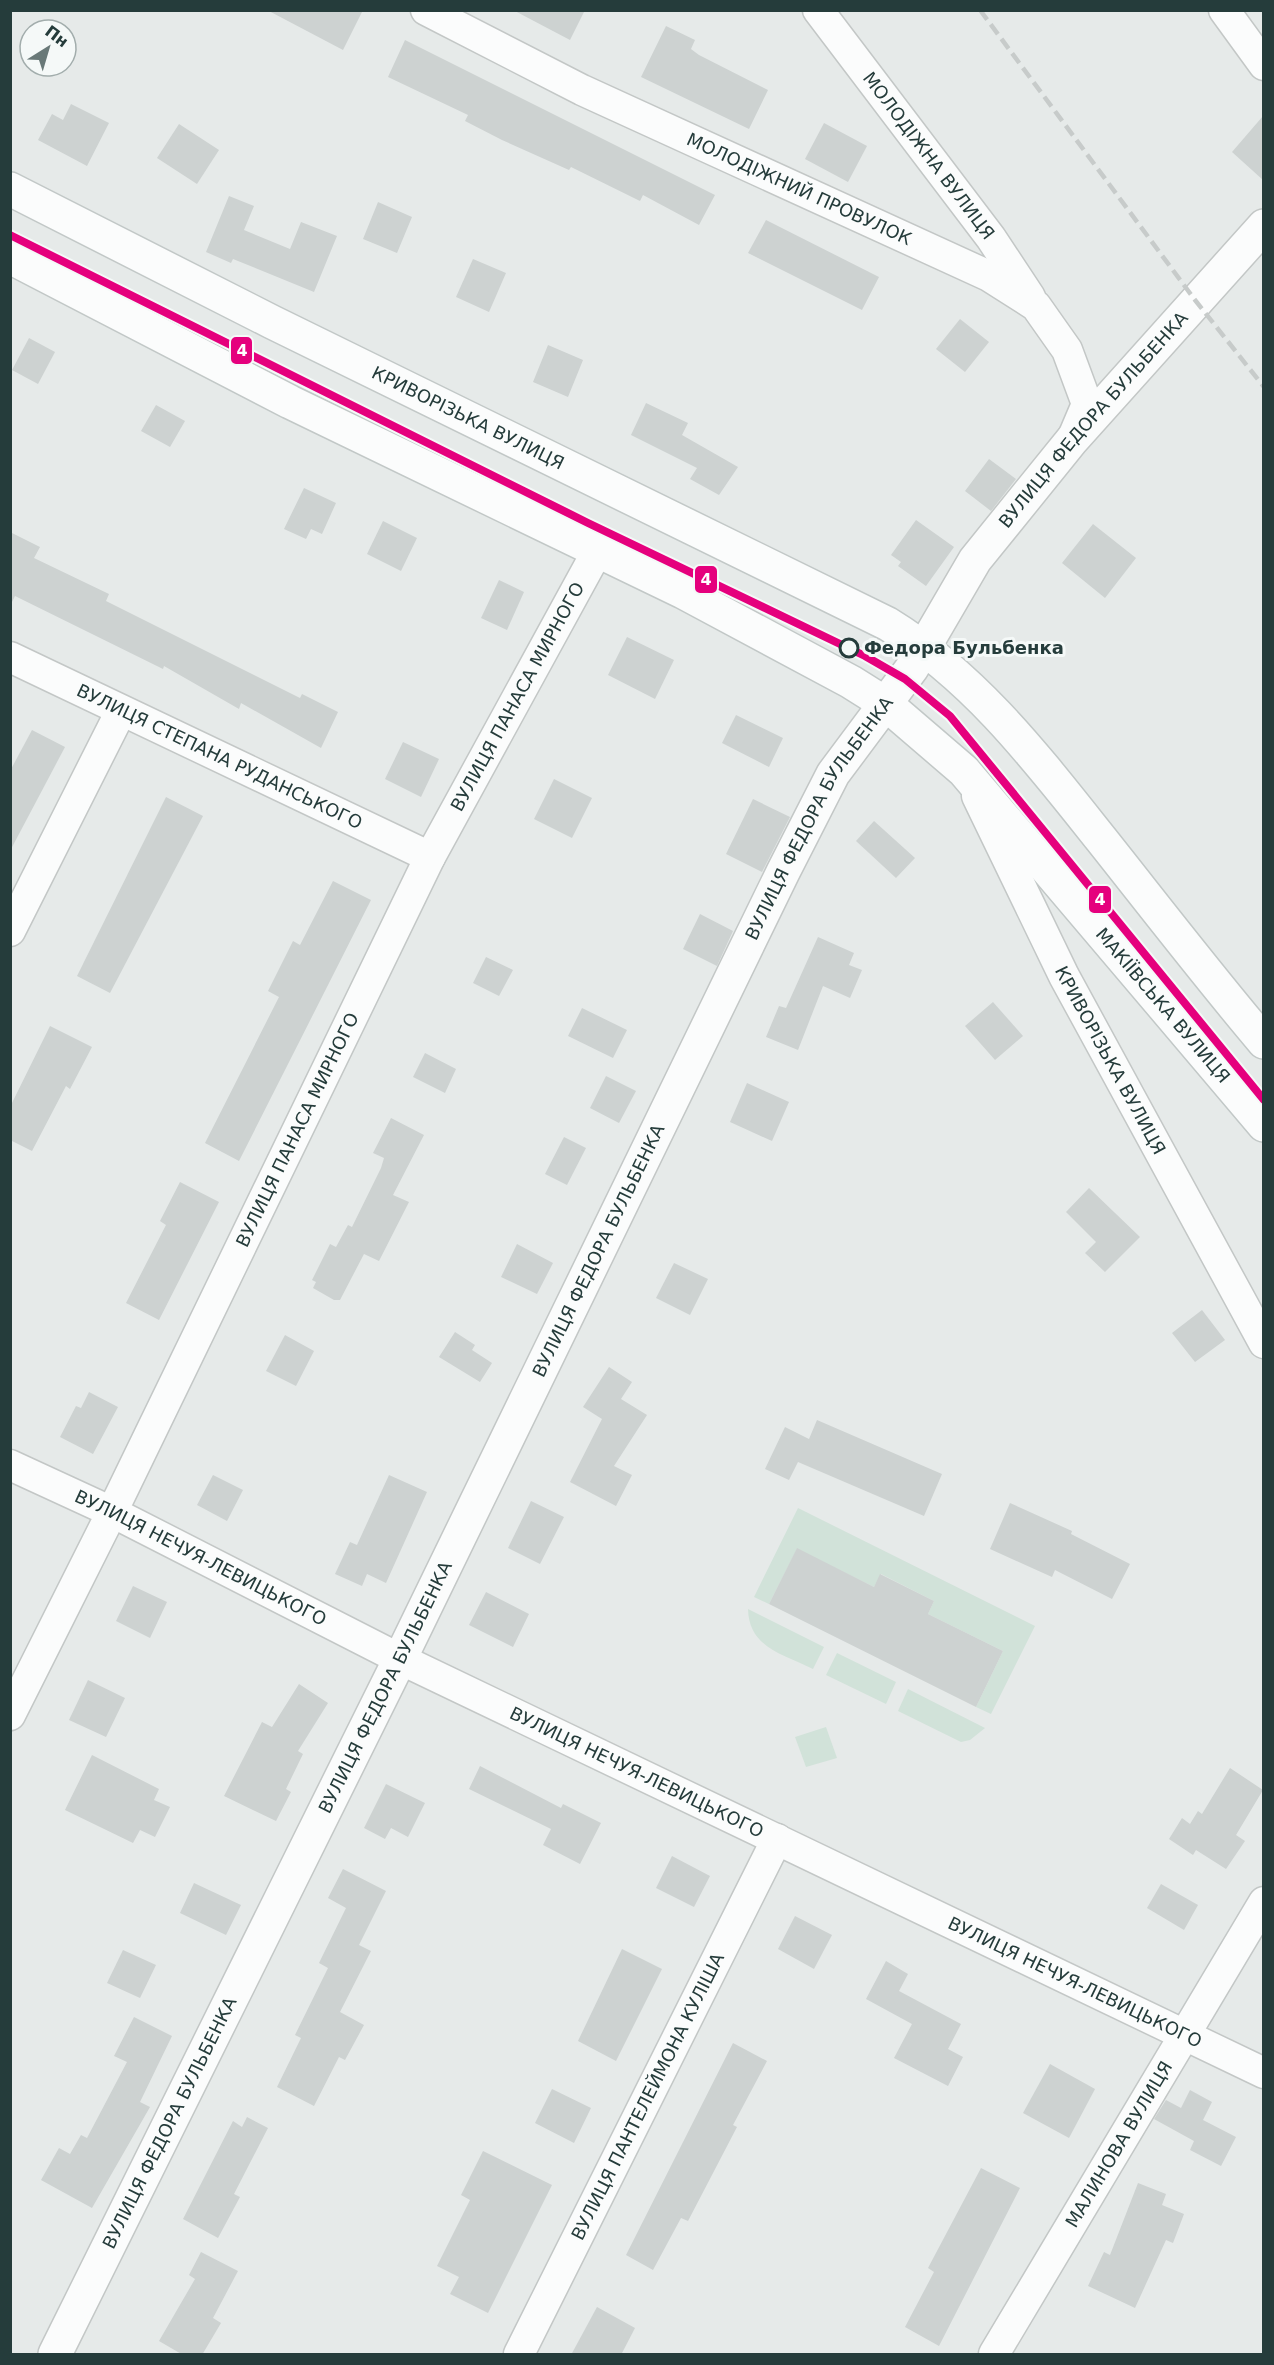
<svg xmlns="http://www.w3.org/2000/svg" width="1274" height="2365" font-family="'DejaVu Sans',sans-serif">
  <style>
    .green { fill: #d1e2d9 }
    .building { fill: #cdd2d1 }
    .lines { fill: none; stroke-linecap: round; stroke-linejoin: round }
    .minor-casing { stroke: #c3c7c6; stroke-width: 33 }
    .tertiary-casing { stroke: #c3c7c6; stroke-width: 36 }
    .secondary-casing { stroke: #c2c8c7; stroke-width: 36 }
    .minor { stroke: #fbfcfc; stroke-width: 30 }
    .tertiary { stroke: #fbfcfc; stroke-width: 33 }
    .secondary { stroke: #fbfcfc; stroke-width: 33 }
    .rail { stroke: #c7cbca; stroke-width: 4.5; stroke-dasharray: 12 6; stroke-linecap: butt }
    .tram-1-casing { stroke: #f5f9f8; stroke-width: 12 }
    .tram-1 { stroke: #e5007d; stroke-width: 8 }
    .stop-dot { fill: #f5f9f8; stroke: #253c3b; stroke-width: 3 }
    .labels { text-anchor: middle; stroke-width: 6; stroke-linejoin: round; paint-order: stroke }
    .street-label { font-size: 18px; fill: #253c3b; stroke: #f5f9f8 }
    .stop-label { font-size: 18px; font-weight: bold; fill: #253c3b; stroke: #f5f9f8; text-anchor: start }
    .line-badge { stroke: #f5f9f8; stroke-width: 2 }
    .badge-label { font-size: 16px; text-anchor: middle; font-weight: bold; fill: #fff }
  </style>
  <rect width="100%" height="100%" fill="#e6eae9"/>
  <!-- green -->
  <g class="green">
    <path d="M798,1508L1035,1626L991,1714L976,1707L1003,1651L928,1614L934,1601L881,1574L874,1587L797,1549L769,1604L754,1597Z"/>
    <path d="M748,1609L824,1647L813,1669C783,1654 749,1648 748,1609Z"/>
    <path d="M837,1653L896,1682L886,1704L826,1675Z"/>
    <path d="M908,1689L985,1728L970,1740L961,1742L898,1711Z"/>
    <path d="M826,1727L837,1758L806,1767L795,1737Z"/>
  </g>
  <!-- building -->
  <g class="building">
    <path d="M267,10H363L343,50Z"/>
    <path d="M513,10H585L570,40Z"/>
    <path d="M666,26L695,40L691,49L699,55L768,90L749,129L641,77Z"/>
    <path d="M405,40L715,195L699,225L643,195L640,201L571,167L569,170L502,140L465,121L468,115L388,77Z"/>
    <path d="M71,104L109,123L87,166L38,140L52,114L63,120Z"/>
    <path d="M1263,116V180L1232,152Z"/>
    <path d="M824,123L867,146L848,182L805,159Z"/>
    <path d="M179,124L219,150L197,184L157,158Z"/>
    <path d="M229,196L254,206L244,230L290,249L301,222L337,236L314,292L233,259L231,263L206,252Z"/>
    <path d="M378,202L412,217L397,253L363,239Z"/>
    <path d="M766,220L879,277L862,310L748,253Z"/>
    <path d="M473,259L506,273L489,312L456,297Z"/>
    <path d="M960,319L989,342L965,372L936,349Z"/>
    <path d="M29,338L55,352L38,384L12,370Z"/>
    <path d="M548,345L583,360L568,397L533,382Z"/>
    <path d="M646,403L688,423L682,435L738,467L719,495L690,479L697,468L631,435Z"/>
    <path d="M156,405L185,421L170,447L141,431Z"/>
    <path d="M989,459L1016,479L991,511L965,491Z"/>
    <path d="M304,488L336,503L322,534L311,529L306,539L284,529Z"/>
    <path d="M916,520L954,547L926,586L898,566L901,562L891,555Z"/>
    <path d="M383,521L417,538L401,571L367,554Z"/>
    <path d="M1093,524L1136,558L1105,598L1062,563Z"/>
    <path d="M10,532L40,547L34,558L109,594L106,601L300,698L302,694L338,712L321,748L241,703L239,709L164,666L163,669L15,596L10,606Z"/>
    <path d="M499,580L524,592L507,630L481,618Z"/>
    <path d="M627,637L674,660L655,699L608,675Z"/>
    <path d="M736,715L783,738L769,767L722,743Z"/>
    <path d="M32,730L65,747L10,851V771Z"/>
    <path d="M403,742L439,759L421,797L385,779Z"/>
    <path d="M554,779L592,798L572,838L534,819Z"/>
    <path d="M166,797L203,816L110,993L77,976Z"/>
    <path d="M753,799L790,817L762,872L726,854Z"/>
    <path d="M874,821L915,858L896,878L856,841Z"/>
    <path d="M333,881L371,900L239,1161L205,1143L279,997L268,991L293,941L300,945Z"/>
    <path d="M700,914L733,931L717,966L683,949Z"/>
    <path d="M818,937L854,953L849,965L862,970L850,998L823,986L798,1050L766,1037L779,1006L786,1008Z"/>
    <path d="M486,957L513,970L499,996L473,983Z"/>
    <path d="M993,1002L1023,1036L995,1060L965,1026Z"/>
    <path d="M582,1008L627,1030L613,1058L568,1036Z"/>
    <path d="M50,1026L92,1047L70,1089L66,1086L32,1151L10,1140V1107Z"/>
    <path d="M425,1053L456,1069L445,1093L413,1077Z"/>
    <path d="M606,1076L636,1091L619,1123L590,1108Z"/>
    <path d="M747,1083L789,1102L772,1141L730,1122Z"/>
    <path d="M391,1118L424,1135L393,1195L409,1202L379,1261L364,1254L340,1300H334L313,1288L316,1282L312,1280L330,1244L336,1247L348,1225L352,1227L381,1168L384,1158L373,1153Z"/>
    <path d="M564,1137L586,1148L567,1185L545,1174Z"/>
    <path d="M180,1182L219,1202L159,1320L126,1303L166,1225L160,1221Z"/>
    <path d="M1089,1188L1140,1237L1105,1272L1085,1253L1096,1242L1066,1212Z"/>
    <path d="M517,1244L553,1263L537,1294L501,1277Z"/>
    <path d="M674,1263L708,1279L690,1315L656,1298Z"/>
    <path d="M1202,1310L1225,1340L1195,1362L1172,1333Z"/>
    <path d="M455,1332L475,1345L472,1350L492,1363L480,1382L439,1357Z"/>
    <path d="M285,1335L314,1351L296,1386L266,1371Z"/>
    <path d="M609,1367L632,1382L621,1399L647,1415L614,1466L632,1475L616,1506L570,1482L602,1419L583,1407Z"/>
    <path d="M89,1392L118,1407L93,1454L60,1437L76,1406L81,1408Z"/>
    <path d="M817,1420L942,1474L924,1516L798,1462L789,1480L765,1469L785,1427L809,1439Z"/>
    <path d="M213,1475L243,1490L227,1521L197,1505Z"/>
    <path d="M389,1475L427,1492L386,1583L367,1574L362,1586L335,1574L350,1542L357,1545Z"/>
    <path d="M531,1501L564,1517L540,1564L508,1548Z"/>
    <path d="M1010,1503L1072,1531L1071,1534L1130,1564L1112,1599L1055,1570L1052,1577L990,1549Z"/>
    <path d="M797,1548L874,1587L880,1574L934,1601L928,1614L1003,1651L976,1707L769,1604Z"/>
    <path d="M133,1586L167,1602L150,1638L116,1621Z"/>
    <path d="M486,1592L529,1614L513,1647L469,1625Z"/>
    <path d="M88,1680L125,1698L106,1737L69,1720Z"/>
    <path d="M299,1684L328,1703L298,1751L303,1754L286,1789L291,1792L276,1821L224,1796L262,1722L272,1727Z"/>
    <path d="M92,1755L159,1789L154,1800L170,1807L155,1837L140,1830L133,1843L65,1810Z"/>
    <path d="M480,1766L561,1808L563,1804L601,1823L580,1864L543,1845L551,1829L469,1789Z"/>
    <path d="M1230,1768L1263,1790L1236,1835L1245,1841L1226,1869L1196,1850L1193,1855L1169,1839L1182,1818L1190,1824L1198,1811L1202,1814Z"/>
    <path d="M386,1784L425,1803L408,1837L391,1828L385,1839L364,1828Z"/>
    <path d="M672,1856L710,1876L694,1907L656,1888Z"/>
    <path d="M343,1869L386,1891L359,1945L371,1951L340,2012L364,2025L345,2060L339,2057L314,2106L277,2087L301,2038L295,2035L328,1968L319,1963L346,1908L328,1898Z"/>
    <path d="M194,1883L241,1905L226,1935L180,1913Z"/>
    <path d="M1161,1884L1198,1905L1184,1930L1147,1908Z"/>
    <path d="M795,1916L832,1935L814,1969L778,1949Z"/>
    <path d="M622,1949L662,1969L616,2061L578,2041Z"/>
    <path d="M123,1950L156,1965L140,1998L107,1983Z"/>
    <path d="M886,1961L908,1974L899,1991L961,2024L948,2049L963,2057L948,2086L894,2058L912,2024L866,1999Z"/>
    <path d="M134,2017L172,2036L140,2102L150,2107L92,2208L41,2180L59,2148L70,2154L81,2135L87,2138L127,2062L114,2056Z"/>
    <path d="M733,2043L767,2061L733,2125L737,2127L688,2221L681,2218L653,2270L626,2255Z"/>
    <path d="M1050,2064L1095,2089L1069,2138L1023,2113Z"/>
    <path d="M552,2089L591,2108L574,2143L535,2123Z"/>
    <path d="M1190,2090L1212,2102L1203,2120L1236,2137L1221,2166L1190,2150L1194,2141L1154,2119L1166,2100L1181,2108Z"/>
    <path d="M247,2117L268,2128L234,2194L240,2197L218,2238L183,2219L233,2121L242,2127Z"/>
    <path d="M483,2151L552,2185L488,2313L450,2294L459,2277L437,2266L470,2200L461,2195Z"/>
    <path d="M981,2168L1020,2188L939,2346L905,2327L934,2272L928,2268Z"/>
    <path d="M1138,2183L1166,2194L1162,2205L1184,2214L1173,2243L1166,2240L1135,2308L1088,2286L1104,2252L1110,2255Z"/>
    <path d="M201,2252L238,2271L213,2318L221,2323L202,2355H183L159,2341L195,2279L189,2275Z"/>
    <path d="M597,2307L635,2328L621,2355H571Z"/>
  </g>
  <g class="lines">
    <!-- minor casing -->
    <g class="minor-casing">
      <g id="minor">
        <path id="s1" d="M426,10L582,90L989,276L1036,306L1067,350L1087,404L1073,437"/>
        <path id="s2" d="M818,10L991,238L1030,297"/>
        <path d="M1224,10L1264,65"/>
        <path id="s3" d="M10,657L430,857"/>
        <path id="s4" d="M977,796L1064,976L1264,1343"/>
        <path d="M10,931L121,711"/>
        <path id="s5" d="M10,1465L112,1512L400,1659L1264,2073"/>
        <path id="s6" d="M10,1715L112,1512L430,857L598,550"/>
        <path id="s7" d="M519,2354L777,1839"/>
        <path id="s8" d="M994,2354L1264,1902"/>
      </g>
    </g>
    <!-- tertiary casing -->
    <g class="tertiary-casing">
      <g id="tertiary">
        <path id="s9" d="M55,2354L400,1659L783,872L833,774L912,668L975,560L1072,440L1264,226"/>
      </g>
    </g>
    <!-- secondary casing -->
    <g class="secondary-casing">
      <g id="secondary">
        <path id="s10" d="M10,189L272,322L888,624C976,678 1038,760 1101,839C1155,907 1208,976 1264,1042"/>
        <path id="s11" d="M10,257L290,402L683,592L851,682L886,704L964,771L1264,1125"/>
      </g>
    </g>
    <!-- minor -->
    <use href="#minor" class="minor"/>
    <!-- tertiary -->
    <use href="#tertiary" class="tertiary"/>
    <!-- secondary -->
    <use href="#secondary" class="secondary"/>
    <!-- rail -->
    <path class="rail" d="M980,10L1195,300L1264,387"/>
    <!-- tram-1 casing -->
    <g class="tram-1-casing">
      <path id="tram-1" d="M10,235L588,523L865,656L905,679L950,716L1264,1100"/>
    </g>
    <!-- tram-1 -->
    <use href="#tram-1" class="tram-1"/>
  </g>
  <!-- markers -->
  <circle class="stop-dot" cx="849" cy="648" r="9"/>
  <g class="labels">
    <!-- street labels -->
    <g class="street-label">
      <text dy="6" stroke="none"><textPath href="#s2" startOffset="183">МОЛОДІЖНА ВУЛИЦЯ</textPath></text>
      <text dy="6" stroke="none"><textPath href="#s1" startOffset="414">МОЛОДІЖНИЙ ПРОВУЛОК</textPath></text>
      <text dy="6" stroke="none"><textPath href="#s10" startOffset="512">КРИВОРІЗЬКА ВУЛИЦЯ</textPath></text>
      <text dy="6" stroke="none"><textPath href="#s9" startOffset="2202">ВУЛИЦЯ ФЕДОРА БУЛЬБЕНКА</textPath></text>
      <text dy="6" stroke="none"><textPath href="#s6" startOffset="1138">ВУЛИЦЯ ПАНАСА МИРНОГО</textPath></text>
      <text dy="6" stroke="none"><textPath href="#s3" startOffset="232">ВУЛИЦЯ СТЕПАНА РУДАНСЬКОГО</textPath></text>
      <text dy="6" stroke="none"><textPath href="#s9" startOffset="1716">ВУЛИЦЯ ФЕДОРА БУЛЬБЕНКА</textPath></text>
      <text dy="6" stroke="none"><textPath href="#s11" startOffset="1394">МАКІЇВСЬКА ВУЛИЦЯ</textPath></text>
      <text dy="6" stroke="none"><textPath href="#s4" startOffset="296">КРИВОРІЗЬКА ВУЛИЦЯ</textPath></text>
      <text dy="6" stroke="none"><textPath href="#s6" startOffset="652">ВУЛИЦЯ ПАНАСА МИРНОГО</textPath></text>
      <text dy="6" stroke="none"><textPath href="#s9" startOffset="1230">ВУЛИЦЯ ФЕДОРА БУЛЬБЕНКА</textPath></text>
      <text dy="6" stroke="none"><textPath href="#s5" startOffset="212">ВУЛИЦЯ НЕЧУЯ-ЛЕВИЦЬКОГО</textPath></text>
      <text dy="6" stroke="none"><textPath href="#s9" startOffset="744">ВУЛИЦЯ ФЕДОРА БУЛЬБЕНКА</textPath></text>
      <text dy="6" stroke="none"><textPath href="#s5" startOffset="698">ВУЛИЦЯ НЕЧУЯ-ЛЕВИЦЬКОГО</textPath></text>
      <text dy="6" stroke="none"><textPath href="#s5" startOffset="1184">ВУЛИЦЯ НЕЧУЯ-ЛЕВИЦЬКОГО</textPath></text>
      <text dy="6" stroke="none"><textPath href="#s7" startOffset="288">ВУЛИЦЯ ПАНТЕЛЕЙМОНА КУЛІША</textPath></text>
      <text dy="6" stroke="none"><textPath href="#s9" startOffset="258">ВУЛИЦЯ ФЕДОРА БУЛЬБЕНКА</textPath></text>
      <text dy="6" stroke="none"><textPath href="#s8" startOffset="244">МАЛИНОВА ВУЛИЦЯ</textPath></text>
    </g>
    <!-- stop labels -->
    <g class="stop-label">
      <text x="864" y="654">Федора Бульбенка</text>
    </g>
  </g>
  <g class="line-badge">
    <rect x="230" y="336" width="23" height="29" rx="6" fill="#e5007d"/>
    <rect x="694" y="565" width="24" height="29" rx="6" fill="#e5007d"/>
    <rect x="1088" y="885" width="24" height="29" rx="6" fill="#e5007d"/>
  </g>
  <g class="badge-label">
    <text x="242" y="356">4</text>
    <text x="706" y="585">4</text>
    <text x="1100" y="905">4</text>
  </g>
  <!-- border -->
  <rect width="1274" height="2365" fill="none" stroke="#253c3b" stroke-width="24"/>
  <!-- north arrow -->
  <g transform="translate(48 48) rotate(37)"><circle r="28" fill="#f5f9f8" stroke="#a2adac" stroke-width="1.5"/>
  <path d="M0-4.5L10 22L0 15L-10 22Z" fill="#697978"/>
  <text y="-9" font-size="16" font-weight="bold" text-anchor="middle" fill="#253c3b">Пн</text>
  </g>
</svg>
